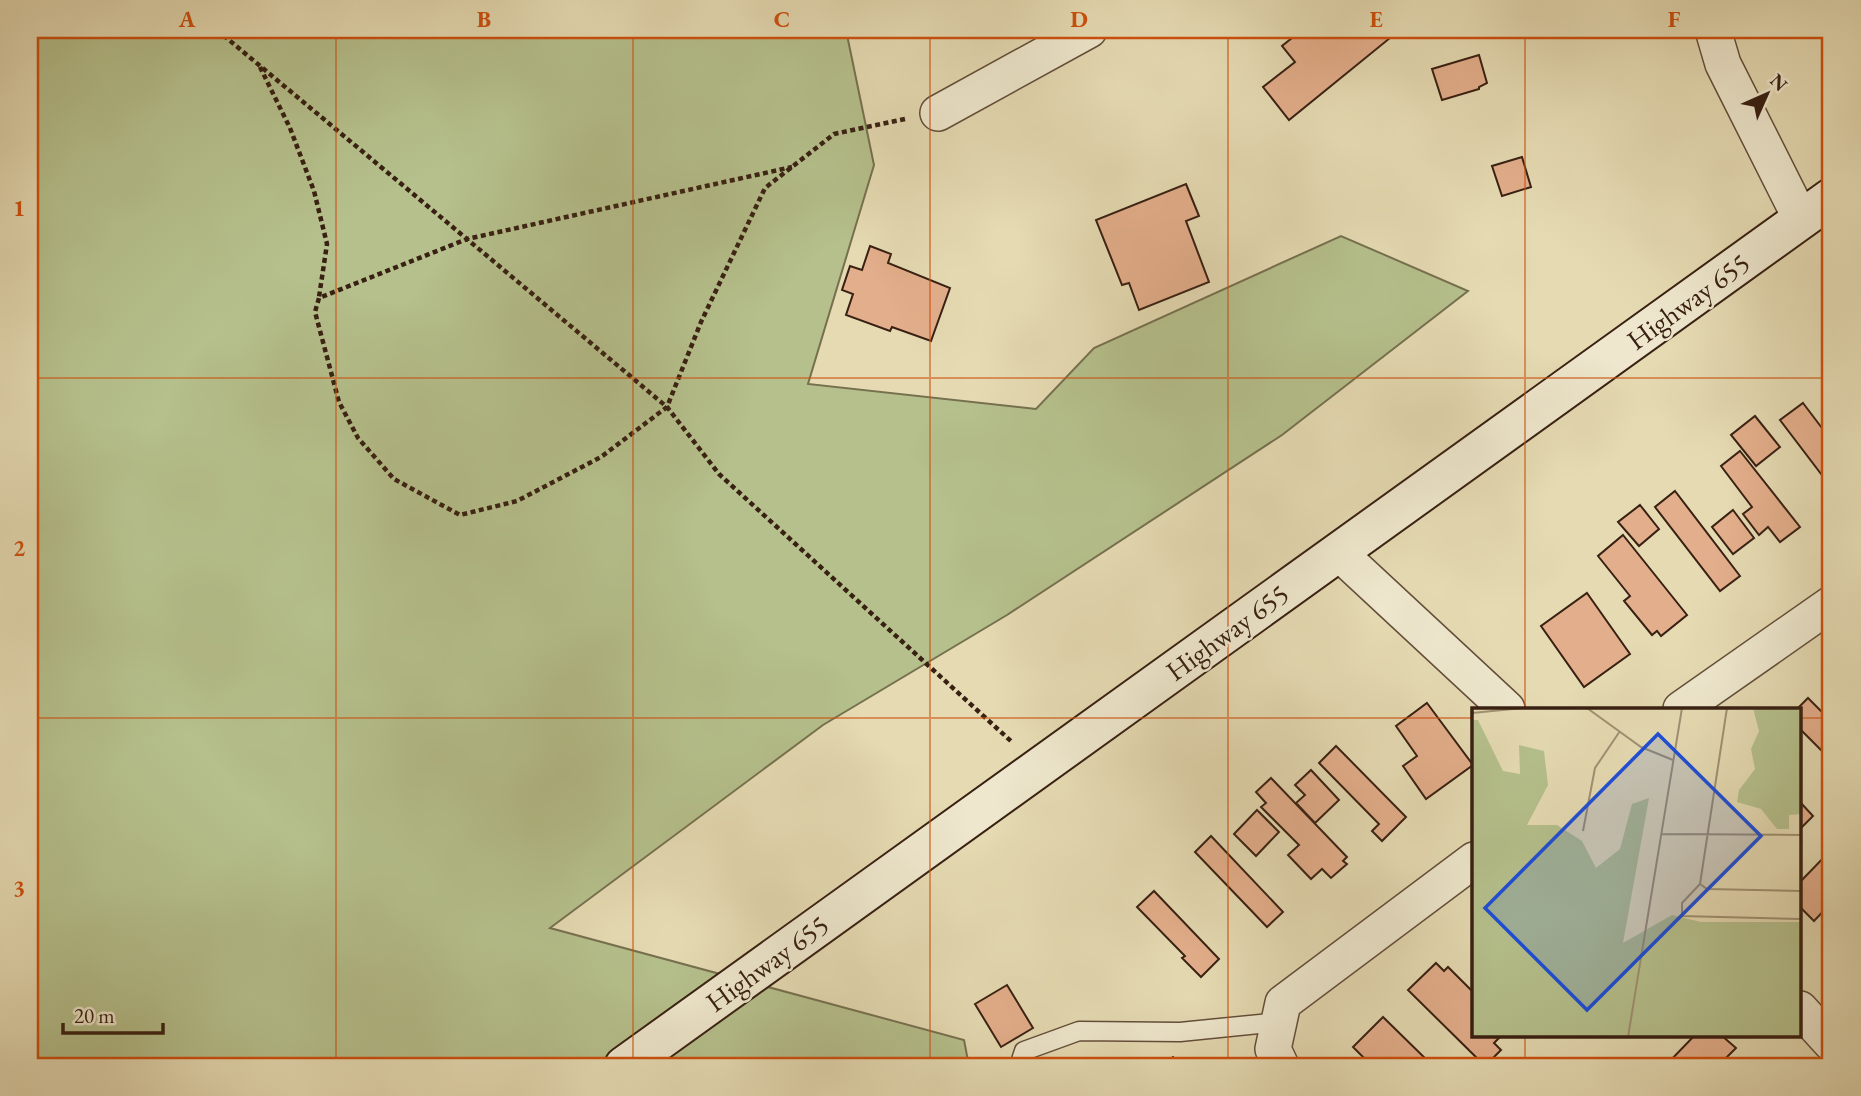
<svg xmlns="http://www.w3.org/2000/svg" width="1861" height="1096" font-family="'EB Garamond',serif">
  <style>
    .green { fill: #b5c08c; stroke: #76704f; stroke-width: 2 }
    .building { fill: #e3ae8b; stroke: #382012; stroke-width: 2 }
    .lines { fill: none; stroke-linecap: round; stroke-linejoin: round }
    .service-casing { stroke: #634e3a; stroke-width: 21 }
    .minor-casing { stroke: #634e3a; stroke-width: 38 }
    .secondary-casing { stroke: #382012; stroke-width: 42 }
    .path { stroke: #382012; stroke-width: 4.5; stroke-dasharray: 5 3.5; stroke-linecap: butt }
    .service { stroke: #eee7cd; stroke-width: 18 }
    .minor { stroke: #eee7cd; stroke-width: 35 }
    .secondary { stroke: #eee7cd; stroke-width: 38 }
    .grid { fill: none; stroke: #ce500d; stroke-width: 2; stroke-opacity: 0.55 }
    .labels { text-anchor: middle; stroke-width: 5; stroke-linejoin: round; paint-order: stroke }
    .street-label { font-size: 28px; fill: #382012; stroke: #eee7cd }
    .inset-road { fill: none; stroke: #a09072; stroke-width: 2 }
    .view { fill: #1d4ed8; fill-opacity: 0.15; stroke: #1d4ed8; stroke-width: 3.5 }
    .inset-edge { fill: none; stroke: #382012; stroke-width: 3.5 }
    .neatline { fill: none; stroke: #ce500d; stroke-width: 2.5 }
    .grid-label { font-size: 23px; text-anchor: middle; font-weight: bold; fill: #ce500d }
  </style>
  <rect width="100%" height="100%" fill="#e5dab2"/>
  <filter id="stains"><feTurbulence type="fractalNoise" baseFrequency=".00286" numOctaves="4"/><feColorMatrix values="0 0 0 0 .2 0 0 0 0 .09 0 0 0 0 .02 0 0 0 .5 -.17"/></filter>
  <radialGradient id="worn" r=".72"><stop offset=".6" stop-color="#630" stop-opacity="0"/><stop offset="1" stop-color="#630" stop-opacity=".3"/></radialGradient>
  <!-- green -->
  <path class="green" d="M30,30H846L874,165L808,384L1036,409L1094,348L1341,236L1468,291L1282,435L1007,615L823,725L550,928L964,1040L969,1066H30Z"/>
  <!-- building -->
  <g class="building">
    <path d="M1302,30H1305L1310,36L1318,30H1383L1390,38L1289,120L1263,87L1295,62L1282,46Z"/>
    <path d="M1479,55L1487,83L1479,87V89L1442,100L1432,69Z"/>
    <path d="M1522,157L1531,187L1502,196L1492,166Z"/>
    <path d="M1186,184L1199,216L1186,221L1209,282L1139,310L1129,283L1122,285L1096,220Z"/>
    <path d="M870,246L891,254L888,263L950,288L931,341L892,327L890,331L846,315L853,294L842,290L850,266L862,270Z"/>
    <path d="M1803,403L1831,440V487L1780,420Z"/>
    <path d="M1755,416L1780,447L1756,466L1731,435Z"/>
    <path d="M1740,451L1800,527L1780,542L1768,527L1759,535L1743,514L1752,507L1721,466Z"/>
    <path d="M1675,491L1740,576L1720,591L1655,507Z"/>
    <path d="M1640,505L1659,529L1639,546L1618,522Z"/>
    <path d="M1733,510L1754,538L1733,554L1712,527Z"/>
    <path d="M1623,535L1687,615L1661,636L1657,631L1652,635L1624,601L1630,596L1598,556Z"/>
    <path d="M1587,593L1630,654L1584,687L1541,626Z"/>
    <path d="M1808,698L1824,714L1831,707V760L1800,729V709H1797Z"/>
    <path d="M1427,703L1473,765L1426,799L1403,766L1417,756L1396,726Z"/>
    <path d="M1336,746L1406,817L1382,841L1372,831L1379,824L1319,763Z"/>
    <path d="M1311,770L1339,800L1315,823L1296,803L1305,795L1295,785Z"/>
    <path d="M1271,778L1347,857L1343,861L1347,864L1331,878L1322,869L1311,879L1288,855L1299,845L1261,807L1266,803L1256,792Z"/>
    <path d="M1800,802L1813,816L1800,829Z"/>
    <path d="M1257,810L1279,832L1256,856L1234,834Z"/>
    <path d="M1211,836L1283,912L1267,927L1195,852Z"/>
    <path d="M1831,850V903L1814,921L1800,907V882Z"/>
    <path d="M1154,891L1219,959L1201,977L1182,958L1185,956L1137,907Z"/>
    <path d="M1436,963L1444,971L1448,967L1474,993V1035H1502L1494,1043L1501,1050L1485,1066L1408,990Z"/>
    <path d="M1007,985L1033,1028L1001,1047L975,1004Z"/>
    <path d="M1383,1017L1433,1066H1372L1353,1047Z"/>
    <path d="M1695,1035H1721L1736,1048L1718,1066H1665Z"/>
    <path d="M1173,1057L1179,1066H1159Z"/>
  </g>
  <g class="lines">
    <!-- service casing -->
    <g class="service-casing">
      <path id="service" d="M1019,1066L1024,1051L1079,1031L1180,1032L1279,1022"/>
    </g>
    <!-- minor casing -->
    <g class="minor-casing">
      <g id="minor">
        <path d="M1713,30L1723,64L1801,219"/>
        <path d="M938,113L1089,30"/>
        <path d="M1338,552L1507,709"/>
        <path d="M1681,709L1831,604"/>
        <path d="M1800,1009L1831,1043"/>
        <path d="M1281,1066L1273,1049L1283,1003L1474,860"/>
      </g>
    </g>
    <!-- secondary casing -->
    <g class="secondary-casing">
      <path id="secondary" d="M624,1066L1831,198"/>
    </g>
    <!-- path -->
    <g class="path">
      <path d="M217,30C367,155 517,281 667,407L601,457L517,501L460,515L394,479L358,438L339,402L315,312L319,298L467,239L792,167"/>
      <path d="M260,67L290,128L314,191L327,244L319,297"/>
      <path d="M905,119L834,134L765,188L701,322L667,407L719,474L1013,743"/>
    </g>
    <!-- service -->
    <use href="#service" class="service"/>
    <!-- minor -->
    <use href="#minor" class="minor"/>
    <!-- secondary -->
    <use href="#secondary" class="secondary"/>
  </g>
  <!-- grid -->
  <path class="grid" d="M336,30V1066M633,30V1066M930,30V1066M1228,30V1066M1525,30V709M30,378H1831M30,718H1474M1800,718H1831M1525,1035V1066"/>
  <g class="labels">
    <!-- street labels -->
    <g class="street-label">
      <text transform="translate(1688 301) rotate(-36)" y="10">Highway 655</text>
      <text transform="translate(1227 632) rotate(-36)" y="10">Highway 655</text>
      <text transform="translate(767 963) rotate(-36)" y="10">Highway 655</text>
    </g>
  </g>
  <!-- overview -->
  <g transform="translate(1472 708)">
    <rect width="329" height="329" fill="#e5dab2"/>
    <path d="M281,0H329V106L317,107V121H305L289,101L265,94L267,82L283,61L279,41L287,23ZM0,12H6L31,63L48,66L47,37L72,43L76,77L55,117H85L110,133L124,160L148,141L160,96L177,90L151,235L200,207L229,214H329V329H0Z" fill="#b5c08c"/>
    <path class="inset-road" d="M115,0L169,39L201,52M0,5L51,0M111,123L123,60L148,23M189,126L329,127M228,176L255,0M228,176L210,195V208L329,211M228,176L235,181L329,183M156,329L210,0"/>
    <path class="view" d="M186,26L289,128L115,302L13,200Z"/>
    <rect width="329" height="329" class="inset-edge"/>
  </g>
  <!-- margin -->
  <rect width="1861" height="1096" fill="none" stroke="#e5dab2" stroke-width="77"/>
  <!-- north arrow -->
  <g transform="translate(1767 94) rotate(45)" stroke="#eee7cd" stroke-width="5" paint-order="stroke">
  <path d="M0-5L12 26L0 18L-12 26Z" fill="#382012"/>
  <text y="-10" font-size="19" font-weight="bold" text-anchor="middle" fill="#382012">N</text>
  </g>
  <!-- scale -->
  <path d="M63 1023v10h100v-10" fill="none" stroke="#382012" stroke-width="3.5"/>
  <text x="74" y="1023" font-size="21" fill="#382012" stroke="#eee7cd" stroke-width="5" paint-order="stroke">20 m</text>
  <rect x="38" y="38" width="1784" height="1020" class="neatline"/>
  <g class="grid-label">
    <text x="187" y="27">A</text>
    <text x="484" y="27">B</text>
    <text x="782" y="27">C</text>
    <text x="1079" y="27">D</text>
    <text x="1376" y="27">E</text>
    <text x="1674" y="27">F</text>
    <text x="19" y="216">1</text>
    <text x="19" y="556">2</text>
    <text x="19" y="896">3</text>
  </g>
  <rect width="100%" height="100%" filter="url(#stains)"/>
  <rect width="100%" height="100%" fill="url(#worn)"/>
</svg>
